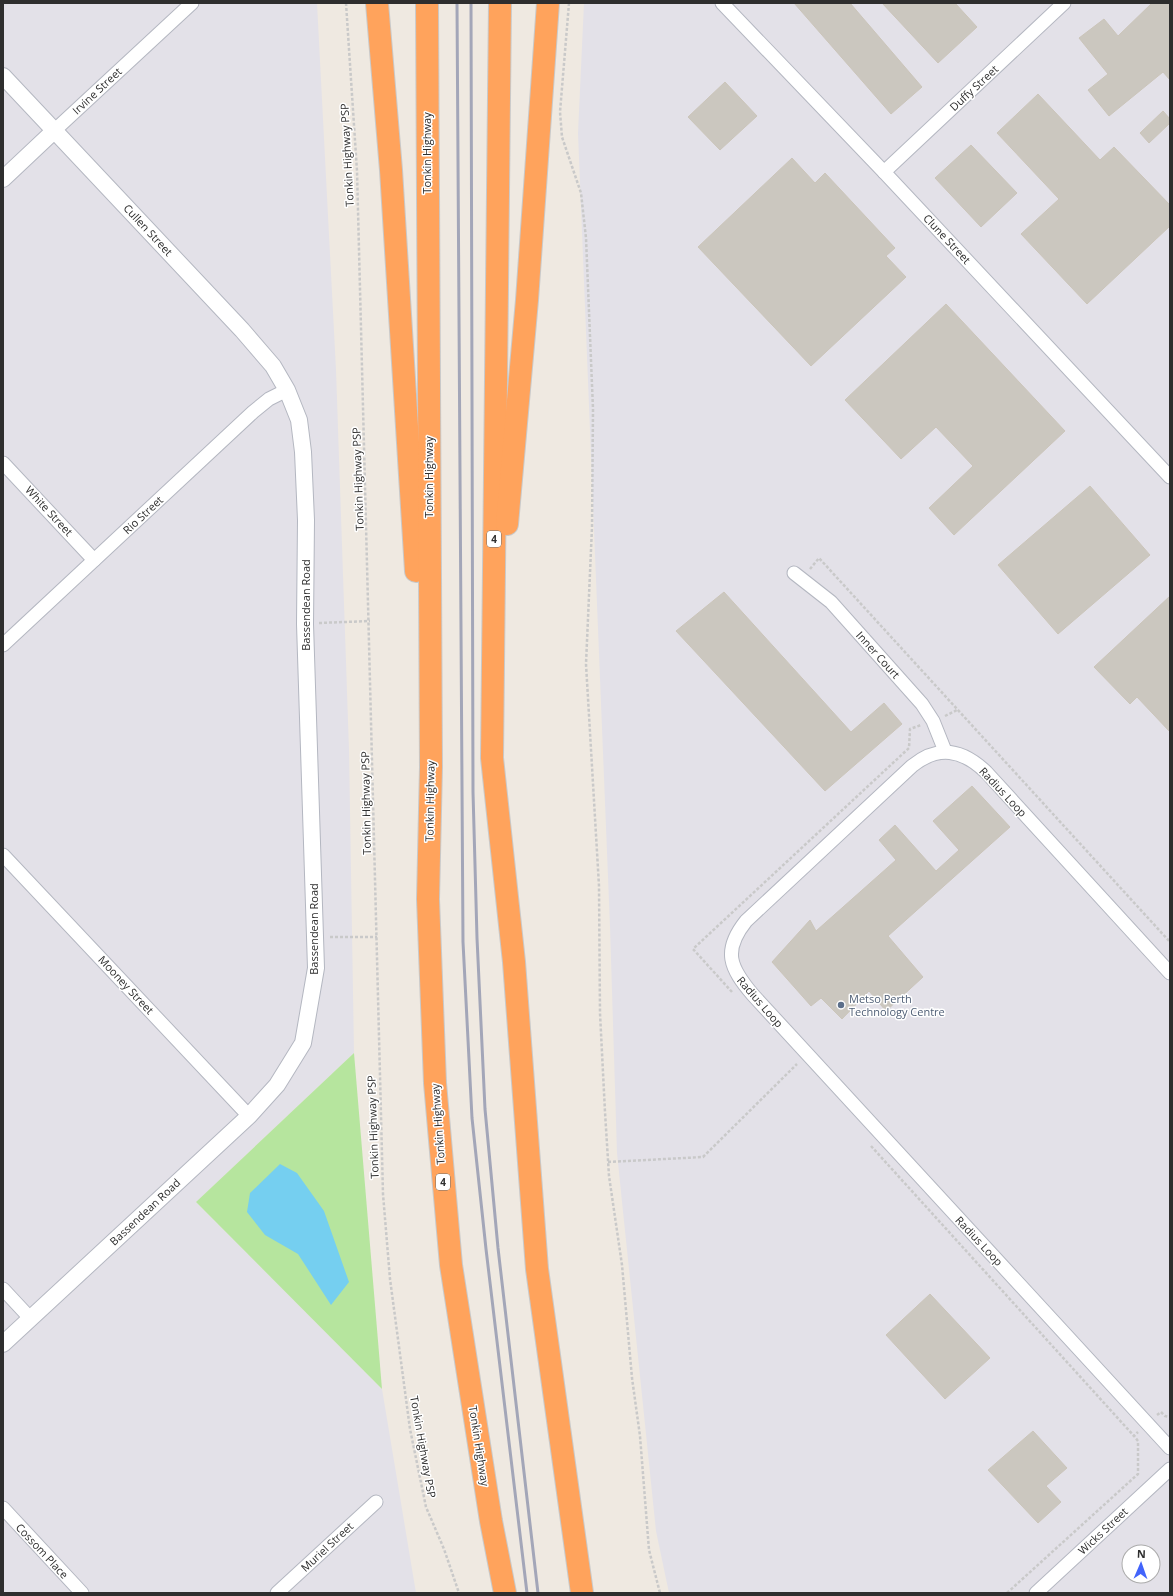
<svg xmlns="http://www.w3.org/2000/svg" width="1173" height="1596" font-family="'Open Sans',sans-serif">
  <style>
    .industrial { fill: #e3e1e8; fill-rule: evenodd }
    .green { fill: #b6e59e }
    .water { fill: #75cff0 }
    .building { fill: #cbc7bf; stroke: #cbc5ba }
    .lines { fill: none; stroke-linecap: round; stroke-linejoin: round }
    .minor-casing { stroke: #b4b7c1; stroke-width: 15 }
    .tertiary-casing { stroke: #b4b7c1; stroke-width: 18 }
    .motorway-casing { stroke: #c9c9c9; stroke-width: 24 }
    .path { stroke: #c9c9c9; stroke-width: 2.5; stroke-dasharray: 3 2; stroke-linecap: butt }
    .minor { stroke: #fff; stroke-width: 13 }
    .tertiary { stroke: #fff; stroke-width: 16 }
    .motorway { stroke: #ffa35c; stroke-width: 22 }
    .rail { stroke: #a3a6b8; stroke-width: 3 }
    .service-dot { fill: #5c6f8a; stroke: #fff; stroke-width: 1.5 }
    .labels { text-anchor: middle; stroke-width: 3; stroke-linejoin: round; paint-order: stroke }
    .shield { fill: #fff; stroke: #6d6d6d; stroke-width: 1 }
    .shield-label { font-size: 10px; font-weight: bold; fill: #2e2e2e }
    .street-label { font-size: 11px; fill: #2e2e2e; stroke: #fff }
    .service-label { font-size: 11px; fill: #4e5e75; stroke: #fff; text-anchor: start }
  </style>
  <rect width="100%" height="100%" fill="#efe9e1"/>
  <!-- industrial -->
  <g class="industrial">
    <path d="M3,3H317L336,370L349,750L354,1053L196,1202L382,1389L416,1593H3Z"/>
    <path d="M584,3H1170V1593H669L656,1531L617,1153L610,926L578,133ZM1129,1552H1153V1576H1129Z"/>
  </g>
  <!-- green -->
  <path class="green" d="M354,1053L382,1389L196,1202Z"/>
  <!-- water -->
  <path class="water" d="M280,1164L297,1173L324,1211L349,1282L331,1305L298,1254L265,1235L247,1212L250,1193Z"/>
  <!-- building -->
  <g class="building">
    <path d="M794,3H850L922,87L891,114Z"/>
    <path d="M882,3H955L977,27L938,63Z"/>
    <path d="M1152,3H1170V80L1163,72L1109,116L1088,90L1108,74L1079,38L1104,19L1118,36Z"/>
    <path d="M725,82L757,116L720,150L688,117Z"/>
    <path d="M1038,94L1100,160L1114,147L1170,205V226L1087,304L1021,234L1059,199L997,133Z"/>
    <path d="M1163,111L1170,119V123L1149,143L1140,133Z"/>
    <path d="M971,145L1017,193L981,227L935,178Z"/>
    <path d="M792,158L815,183L825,173L895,248L886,256L906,277L811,366L698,247Z"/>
    <path d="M946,304L1065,431L954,535L929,508L973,466L936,427L901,459L845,400Z"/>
    <path d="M1090,486L1150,555L1058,634L998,565Z"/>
    <path d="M724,592L851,732L884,703L902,724L825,791L676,631Z"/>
    <path d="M1170,596V732L1137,697L1130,704L1094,667Z"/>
    <path d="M972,786L1010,827L888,936L923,977L886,1011L869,991L842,1019L821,998L811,1006L772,962L810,920L816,931L896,860L879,840L895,825L936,871L959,850L933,821Z"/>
    <path d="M930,1294L990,1358L945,1399L886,1335Z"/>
    <path d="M1033,1431L1067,1468L1046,1486L1061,1502L1038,1523L988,1470Z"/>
  </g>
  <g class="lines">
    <!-- minor casing -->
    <g class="minor-casing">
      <g id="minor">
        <path d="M722,3L884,172L1170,477"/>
        <path d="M55,130L192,3"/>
        <path d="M884,172L1064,3"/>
        <path d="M3,463L94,560"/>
        <path d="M794,573L831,602L922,704L933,721L945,751"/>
        <path d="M3,645L253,412L269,399L287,390"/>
        <path d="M3,855L249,1116"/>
        <path d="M1170,973L986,772C962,749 938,745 912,766L746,921C722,951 730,968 753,995L1170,1448"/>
        <path d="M3,1289L30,1318"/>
        <path d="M3,1508L82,1593"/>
        <path d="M277,1593L376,1502"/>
        <path d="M1036,1593L1170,1469"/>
      </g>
    </g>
    <!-- tertiary casing -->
    <g class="tertiary-casing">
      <g id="tertiary">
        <path d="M3,76L242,330L273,366L287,390L299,420L303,452L306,520L305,624L316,968L303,1043L277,1085L249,1116L3,1344"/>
        <path d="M3,179L55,130"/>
      </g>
    </g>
    <!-- motorway casing -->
    <g class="motorway-casing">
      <g id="motorway">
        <path d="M377,3L391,170L416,571"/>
        <path d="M427,3L431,767L428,899L435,1083L451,1265L491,1521L505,1593"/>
        <path d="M500,3L492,758L514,962L537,1269L582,1593"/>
        <path d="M507,524L527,300L548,3"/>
      </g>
    </g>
    <!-- path -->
    <g class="path">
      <path d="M346,3L357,171L383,1194L390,1279L410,1429L426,1507L444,1549L459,1593"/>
      <path d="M569,3L560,112L562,137L581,193L586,238L593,409L592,527L586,664L599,886L600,1013L605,1112L609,1176L622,1265L632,1378L640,1436L649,1550L660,1593"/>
      <path d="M810,569L819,558L1170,942"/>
      <path d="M319,623L370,621"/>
      <path d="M945,716L957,710"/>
      <path d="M330,937H377"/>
      <path d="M732,992L693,949L909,748L910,729L921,725"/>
      <path d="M871,1146L1134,1436"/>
      <path d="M608,1162L703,1157L797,1064"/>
      <path d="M1157,1415L1161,1412L1165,1416L1170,1417"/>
      <path d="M1007,1593L1138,1474V1441L1134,1436L1138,1432"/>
    </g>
    <!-- minor -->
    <use href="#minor" class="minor"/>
    <!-- tertiary -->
    <use href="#tertiary" class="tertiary"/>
    <!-- motorway -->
    <use href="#motorway" class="motorway"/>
    <!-- rail -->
    <g class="rail">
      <path d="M457,3L463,942L472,1118L486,1249L527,1593"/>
      <path d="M471,3L473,792L477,938L485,1109L498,1248L538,1593"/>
    </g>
  </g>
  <!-- markers -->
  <circle class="service-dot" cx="841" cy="1005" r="4"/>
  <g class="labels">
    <!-- shield labels -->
    <g class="shield">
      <rect x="487" y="531" width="14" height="16" rx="3"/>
      <rect x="436" y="1174" width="14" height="16" rx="3"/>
    </g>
    <g class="shield-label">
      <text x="494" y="543">4</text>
      <text x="443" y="1186">4</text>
    </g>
    <!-- street labels -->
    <g class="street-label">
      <text transform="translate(974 88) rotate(-43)" y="4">Duffy Street</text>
      <text transform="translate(97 91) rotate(-43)" y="4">Irvine Street</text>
      <text transform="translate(427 153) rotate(-90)" y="4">Tonkin Highway</text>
      <text transform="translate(347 155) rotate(-93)" y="4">Tonkin Highway PSP</text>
      <text transform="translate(148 230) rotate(47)" y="4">Cullen Street</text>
      <text transform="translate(947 239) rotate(47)" y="4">Clune Street</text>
      <text transform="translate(429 477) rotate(-90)" y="4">Tonkin Highway</text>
      <text transform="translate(358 479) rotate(-92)" y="4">Tonkin Highway PSP</text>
      <text transform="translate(49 511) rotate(47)" y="4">White Street</text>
      <text transform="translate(143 515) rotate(-43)" y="4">Rio Street</text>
      <text transform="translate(306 605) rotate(-90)" y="4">Bassendean Road</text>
      <text transform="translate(878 655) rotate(48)" y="4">Inner Court</text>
      <text transform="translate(1003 792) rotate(47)" y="4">Radius Loop</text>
      <text transform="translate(430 801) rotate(-89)" y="4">Tonkin Highway</text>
      <text transform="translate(366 803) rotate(-91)" y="4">Tonkin Highway PSP</text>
      <text transform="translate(314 929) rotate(-90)" y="4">Bassendean Road</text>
      <text transform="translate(126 985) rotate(47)" y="4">Mooney Street</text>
      <text transform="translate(760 1002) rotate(49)" y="4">Radius Loop</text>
      <text transform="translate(438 1124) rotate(-94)" y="4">Tonkin Highway</text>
      <text transform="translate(373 1127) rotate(-92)" y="4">Tonkin Highway PSP</text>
      <text transform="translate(145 1212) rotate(-43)" y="4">Bassendean Road</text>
      <text transform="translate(979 1241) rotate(47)" y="4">Radius Loop</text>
      <text transform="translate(479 1446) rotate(81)" y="4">Tonkin Highway</text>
      <text transform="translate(423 1447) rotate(80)" y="4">Tonkin Highway PSP</text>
      <text transform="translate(1103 1531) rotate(-43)" y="4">Wicks Street</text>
      <text transform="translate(327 1547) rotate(-43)" y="4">Muriel Street</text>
      <text transform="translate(42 1551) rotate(47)" y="4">Cossom Place</text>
    </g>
    <!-- service labels -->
    <g class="service-label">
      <text x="849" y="1003">Metso Perth<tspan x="849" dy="13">Technology Centre</tspan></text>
    </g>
  </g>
  <!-- border -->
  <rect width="1173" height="1596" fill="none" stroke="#2e2e2e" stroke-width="8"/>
  <!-- north arrow -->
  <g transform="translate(1141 1564) rotate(2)"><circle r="19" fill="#ffffff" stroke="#ababab"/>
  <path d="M0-3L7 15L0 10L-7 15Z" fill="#4264fb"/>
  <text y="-6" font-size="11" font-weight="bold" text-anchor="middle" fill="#2e2e2e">N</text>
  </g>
</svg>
